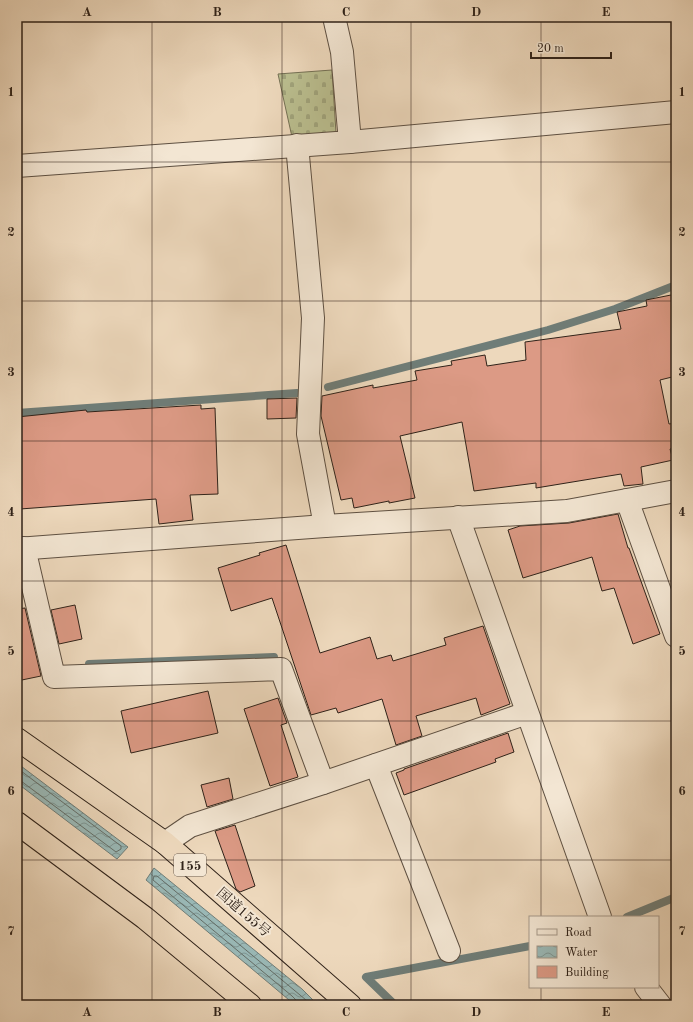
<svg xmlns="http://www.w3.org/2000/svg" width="693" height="1022" font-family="'Old Standard TT','Noto Serif JP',serif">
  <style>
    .cemetery { fill: url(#cemetery-stones); stroke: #747054 }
    .water { fill: url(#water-waves); stroke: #6f7d78 }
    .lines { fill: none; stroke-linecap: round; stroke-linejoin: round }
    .shore { stroke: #646e68; stroke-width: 1 }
    .stream { stroke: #6f7d78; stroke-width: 8 }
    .building { fill: #dc9a85; stroke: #2f2219 }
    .minor-casing { stroke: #5e5042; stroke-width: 24 }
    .highway-casing { stroke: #2f2219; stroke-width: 24 }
    .minor { stroke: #f3e6d3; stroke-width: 22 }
    .highway { stroke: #edd8bc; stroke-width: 22 }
    .grid { fill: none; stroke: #2f2219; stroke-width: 1; stroke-opacity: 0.55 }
    .labels { text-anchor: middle; stroke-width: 4; stroke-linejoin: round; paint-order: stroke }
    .shield { fill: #f3e6d3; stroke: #6a5d51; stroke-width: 1 }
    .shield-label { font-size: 13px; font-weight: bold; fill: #2f2219 }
    .street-label { font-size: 14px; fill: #2f2219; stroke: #f3e6d3 }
    .neatline { fill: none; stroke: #2f2219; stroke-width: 1.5 }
    .grid-label { font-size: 13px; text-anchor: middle; font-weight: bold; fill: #2f2219 }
  </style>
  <defs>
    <pattern id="cemetery-stones" width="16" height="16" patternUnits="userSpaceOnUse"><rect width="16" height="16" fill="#babe8f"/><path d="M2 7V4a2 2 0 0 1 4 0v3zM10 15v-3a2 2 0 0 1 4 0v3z" fill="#a0a37b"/></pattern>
    <pattern id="water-waves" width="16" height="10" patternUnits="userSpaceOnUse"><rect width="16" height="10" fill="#9ab9b7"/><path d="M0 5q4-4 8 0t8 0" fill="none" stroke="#7e9694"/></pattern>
  </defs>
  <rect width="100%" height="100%" fill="#edd8bc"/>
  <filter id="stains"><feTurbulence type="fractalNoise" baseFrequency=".005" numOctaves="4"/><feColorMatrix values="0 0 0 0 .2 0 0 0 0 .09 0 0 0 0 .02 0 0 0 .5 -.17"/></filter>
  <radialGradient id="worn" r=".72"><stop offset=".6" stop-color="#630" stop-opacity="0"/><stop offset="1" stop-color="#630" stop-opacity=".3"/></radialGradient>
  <!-- cemetery -->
  <path class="cemetery" d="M332,70L336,133L292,137L278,74Z"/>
  <!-- water -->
  <g class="water">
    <path d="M17,763L128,847L117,859L17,783Z"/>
    <path d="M154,868L302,989L318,1005H295L146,880Z"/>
  </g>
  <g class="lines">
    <!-- shore -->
    <g class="shore">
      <path d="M17,768L121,846V849L116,852L21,781L17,780"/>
      <path d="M298,1005L297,1001L292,996L153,880L154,876H157L312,1005"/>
    </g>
    <!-- stream -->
    <g class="stream">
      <path d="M328,387L548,330L615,309L676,285"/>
      <path d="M17,413L297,393"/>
      <path d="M89,664L274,657"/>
      <path d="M627,917L676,897"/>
      <path d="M395,1005L366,977L530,946"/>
    </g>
  </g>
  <!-- building -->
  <g class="building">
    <path d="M676,294V376L660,380L669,424L676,423V448L670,449L673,460L641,467L643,484L624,486L621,474L536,488V483L474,491L462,422L400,436L415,498L389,503V501L354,508L352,498L341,500L321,416L322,396L373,385V388L417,380L415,371L452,365L451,361L485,355L487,366L526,360L525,342L621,329L617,312L647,306L646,300Z"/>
    <path d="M297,398L296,418L267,419V399Z"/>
    <path d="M201,405V409L215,408L218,494L190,495L193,520L159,524L156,499L20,509V504H17V417L86,410L87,412Z"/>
    <path d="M618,514L628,548H629L660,634L633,644L614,588L602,591L592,557L523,578L508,530L520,526L569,523Z"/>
    <path d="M286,545L320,653L370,637L377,659L391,655L393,661L446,645L444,638L483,626L510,704L481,715L476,698L416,716L422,736L396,745L382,699L338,713L336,708L311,715L272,598L231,611L218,568L260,555L259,553Z"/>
    <path d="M75,605L82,639L59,644L51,610Z"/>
    <path d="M25,608L41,676L17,681V609Z"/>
    <path d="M208,691L218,733L131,753L121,711Z"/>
    <path d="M278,698L287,723L281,725L298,777L270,786L244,709Z"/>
    <path d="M508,733L514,752L495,759L496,762L404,795L396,773L404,770V769Z"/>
    <path d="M229,778L233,799L207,807L201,785Z"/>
    <path d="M235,825L255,886L240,892L236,889L215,831Z"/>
  </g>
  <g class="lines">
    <!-- minor casing -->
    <g class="minor-casing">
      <g id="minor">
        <path d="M350,142L676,112"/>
        <path d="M297,145L313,318L308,434L325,526"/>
        <path d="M17,166L350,142L342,52L334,17"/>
        <path d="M627,500L676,636"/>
        <path d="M458,517L600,917"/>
        <path d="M24,548L54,677L281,669L323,783"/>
        <path d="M17,549L325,526L567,511L676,491"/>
        <path d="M376,765L449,951"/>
        <path d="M165,843L190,826L323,783L527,713"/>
        <path d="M646,987L660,1005"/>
      </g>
    </g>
    <!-- highway casing -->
    <g class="highway-casing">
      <g id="highway">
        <path d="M17,739L165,843L350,1005"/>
        <path d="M17,823L145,918L250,1005"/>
      </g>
    </g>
    <!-- minor -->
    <use href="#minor" class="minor"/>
    <!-- highway -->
    <use href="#highway" class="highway"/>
  </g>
  <!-- grid -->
  <path class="grid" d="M152,17V1005M282,17V1005M411,17V1005M541,17V917M17,162H676M17,301H676M17,441H676M17,581H676M17,721H676M17,860H676M541,987V1005"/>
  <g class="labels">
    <!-- shield labels -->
    <rect class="shield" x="174" y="854" width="32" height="22" rx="3"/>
    <g class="shield-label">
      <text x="190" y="870">155</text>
    </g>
    <!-- street labels -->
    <g class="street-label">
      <text transform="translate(244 912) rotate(41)" y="5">国道155号</text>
    </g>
  </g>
  <!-- margin -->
  <rect width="693" height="1022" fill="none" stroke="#edd8bc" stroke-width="44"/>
  <!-- legend -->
  <rect x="529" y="916" width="130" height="72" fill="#f3e6d3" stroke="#a59889"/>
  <rect x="537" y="929" width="20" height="6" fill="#f3e6d3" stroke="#a59889"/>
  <text x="565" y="936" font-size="12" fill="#2f2219">Road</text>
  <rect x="537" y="946" width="20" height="12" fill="url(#water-waves)" stroke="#a59889"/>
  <text x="565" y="956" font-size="12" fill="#2f2219">Water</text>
  <rect x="537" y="966" width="20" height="12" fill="#dc9a85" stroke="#a59889"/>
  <text x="565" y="976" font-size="12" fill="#2f2219">Building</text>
  <!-- scale -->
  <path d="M531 52v6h80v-6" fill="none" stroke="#2f2219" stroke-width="2"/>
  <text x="537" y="52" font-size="12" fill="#2f2219" stroke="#f3e6d3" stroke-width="3" paint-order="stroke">20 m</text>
  <rect x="22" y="22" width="649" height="978" class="neatline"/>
  <g class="grid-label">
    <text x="87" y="16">A</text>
    <text x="217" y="16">B</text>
    <text x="346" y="16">C</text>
    <text x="476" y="16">D</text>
    <text x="606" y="16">E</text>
    <text x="11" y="96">1</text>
    <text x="682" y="96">1</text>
    <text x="11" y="236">2</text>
    <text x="682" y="236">2</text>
    <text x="11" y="376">3</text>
    <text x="682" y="376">3</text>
    <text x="11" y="516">4</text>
    <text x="682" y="516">4</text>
    <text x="11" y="655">5</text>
    <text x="682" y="655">5</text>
    <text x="11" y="795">6</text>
    <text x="682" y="795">6</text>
    <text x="11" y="935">7</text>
    <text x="682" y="935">7</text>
    <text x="87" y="1016">A</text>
    <text x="217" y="1016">B</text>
    <text x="346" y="1016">C</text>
    <text x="476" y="1016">D</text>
    <text x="606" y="1016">E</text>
  </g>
  <rect width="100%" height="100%" filter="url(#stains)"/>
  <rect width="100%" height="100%" fill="url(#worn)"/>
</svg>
